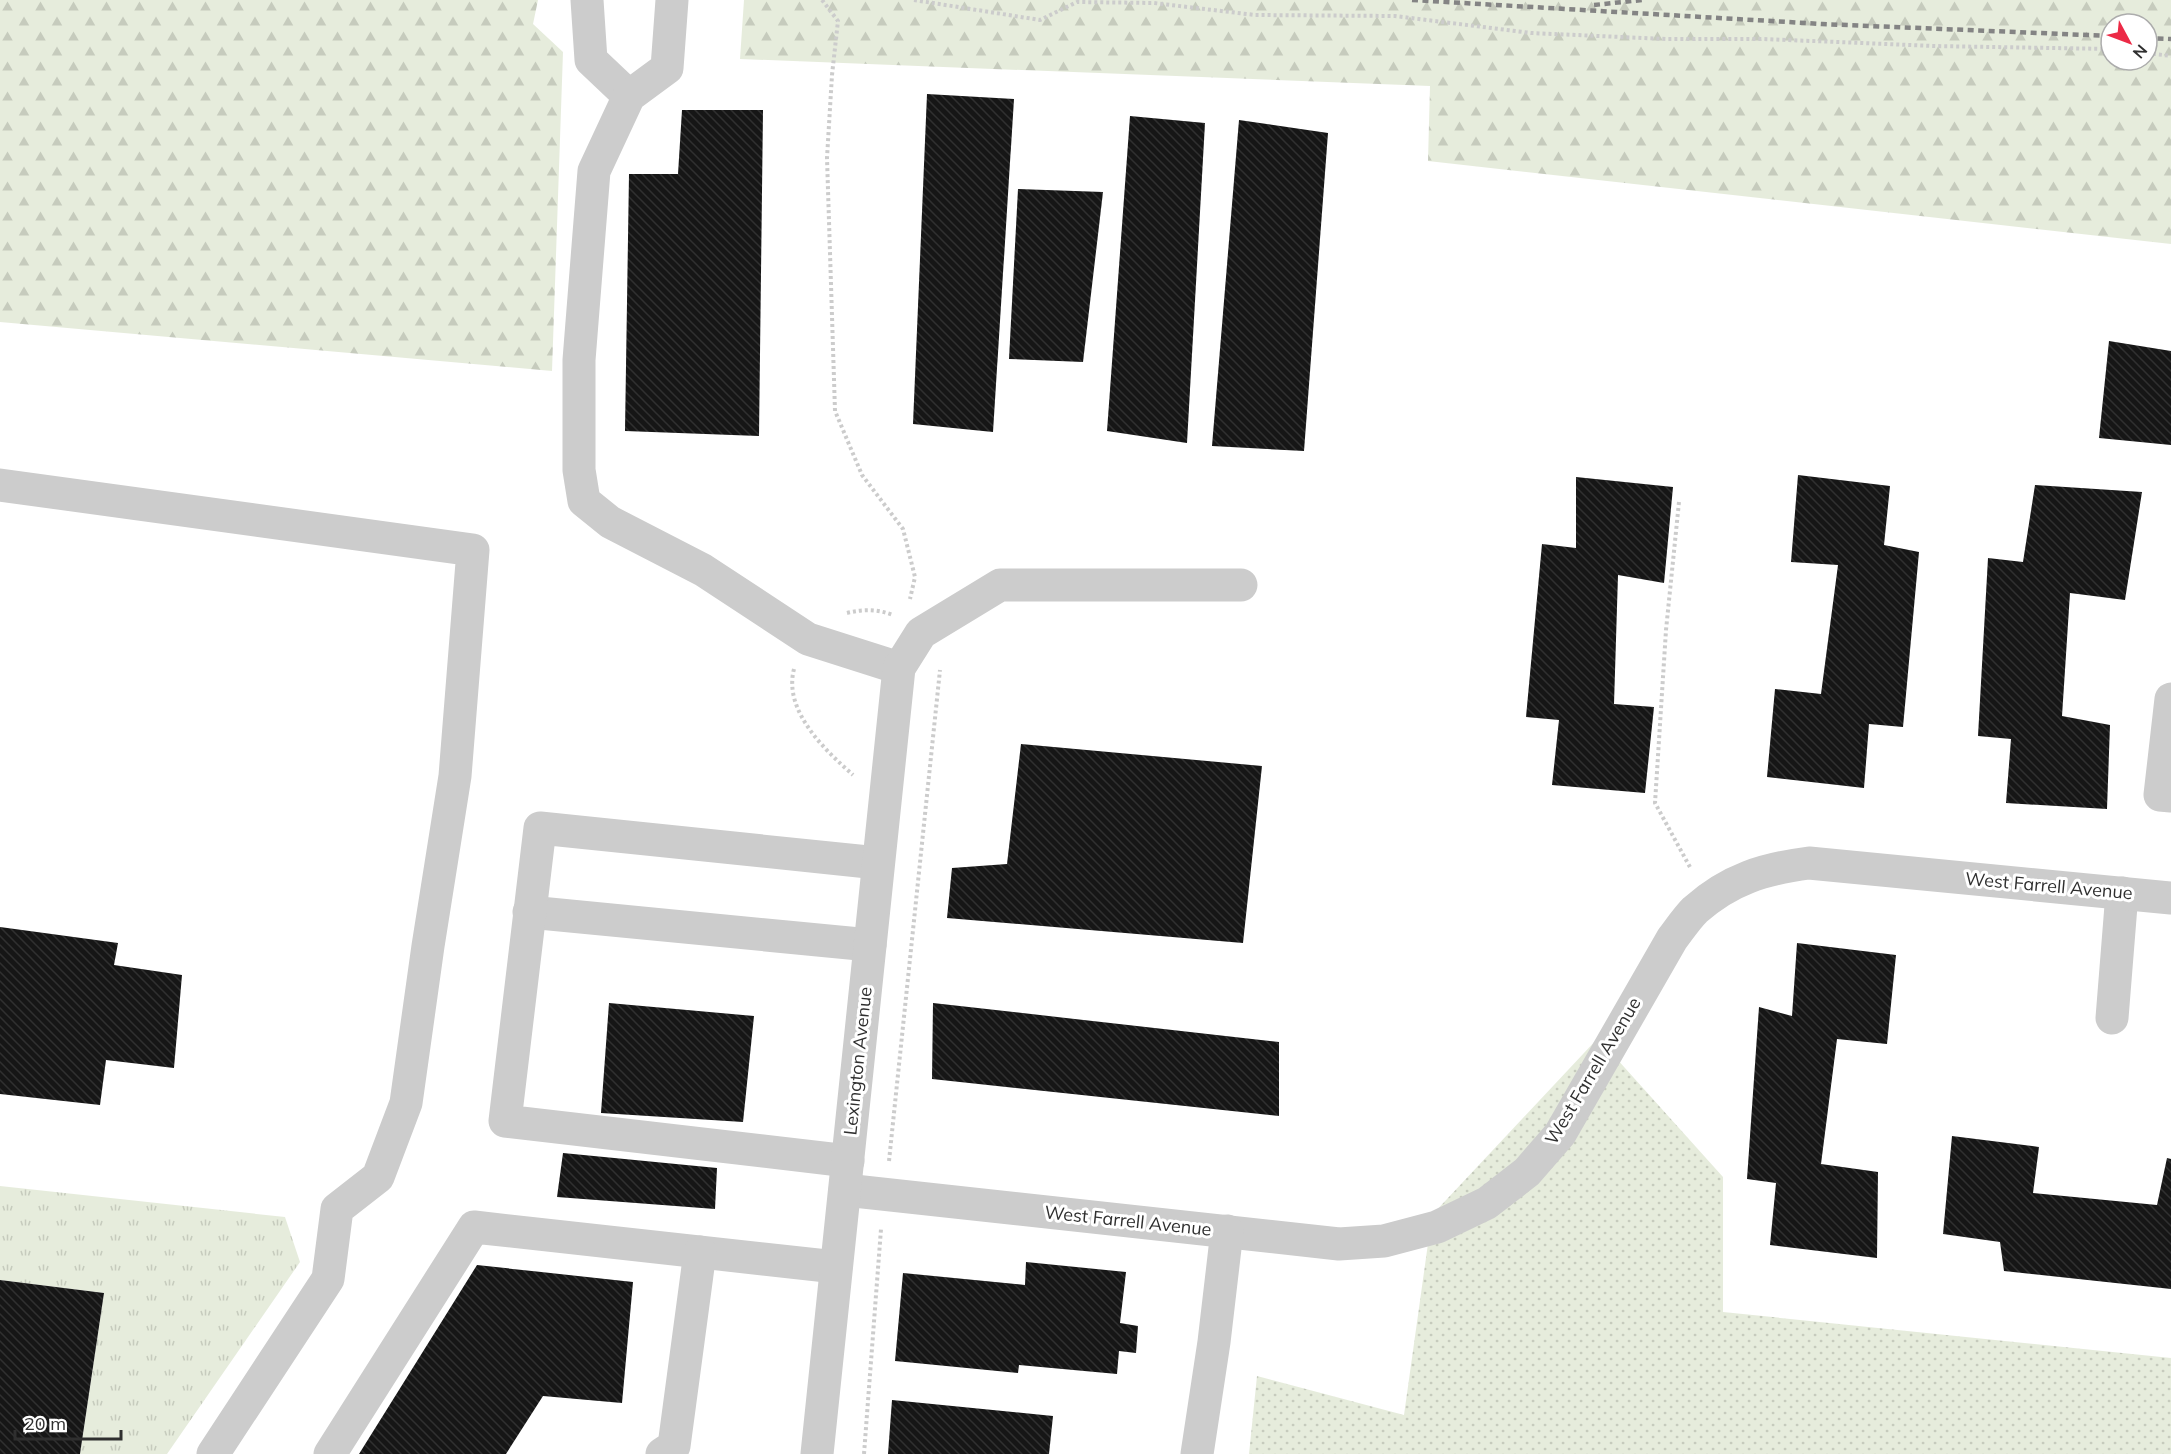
<svg xmlns="http://www.w3.org/2000/svg" width="2171" height="1454" font-family="Mulish,sans-serif">
  <style>
    .grass { fill: url(#grass-tufts) }
    .forest { fill: url(#forest-firs); fill-rule: evenodd }
    .park { fill: url(#park-dots) }
    .building { fill: url(#building-back-hatch) }
    .lines { fill: none; stroke-linecap: round; stroke-linejoin: round }
    .path { stroke: #ccc; stroke-width: 4; stroke-dasharray: 3 3; stroke-linecap: butt }
    .minor { stroke: #ccc; stroke-width: 33 }
    .rail { stroke: #848484; stroke-width: 4.5; stroke-dasharray: 6 4.5; stroke-linecap: butt }
    .labels { text-anchor: middle; stroke-width: 6; stroke-linejoin: round; paint-order: stroke }
    .street-label { font-size: 18px; fill: #2f2f2f; stroke: #fff }
  </style>
  <defs>
    <pattern id="grass-tufts" width="24" height="20" patternUnits="userSpaceOnUse" patternTransform="scale(1.5)"><rect width="24" height="20" fill="#e6ecdc"/><path d="M3 7l-1-3M5 7V3M7 7l1-3M15 17l-1-3M17 17v-4M19 17l1-3" fill="none" stroke="#c6cbbd"/></pattern>
    <pattern id="forest-firs" width="22" height="20" patternUnits="userSpaceOnUse" patternTransform="scale(1.5)"><rect width="22" height="20" fill="#e6ecdc"/><path d="M5 1l3.5 6h-7zM16 11l3.5 6h-7z" fill="#c6cbbd"/></pattern>
    <pattern id="park-dots" width="8" height="8" patternUnits="userSpaceOnUse" patternTransform="scale(1.5)"><rect width="8" height="8" fill="#e6ecdc"/><path d="M2 2h.1M6 6h.1" fill="none" stroke="#c6cbbd" stroke-width="1.8" stroke-linecap="round"/></pattern>
    <pattern id="building-back-hatch" width="6" height="6" patternUnits="userSpaceOnUse" patternTransform="scale(1.5)"><rect width="6" height="6" fill="#161616"/><path d="M-1 5l2 2M0 0l6 6M5-1l2 2" fill="none" stroke="#303030"/></pattern>
  </defs>
  <rect width="100%" height="100%" fill="#fff"/>
  <!-- grass -->
  <path class="grass" d="M0,1186L285,1217L300,1262L167,1454H80L104,1293L0,1280Z"/>
  <!-- forest -->
  <g class="forest">
    <path d="M0,0H538L533,24L563,52L552,371L0,322Z"/>
    <path d="M744,0H2171V244L1428,161L1430,86L740,59ZM2111,24H2147V60H2111Z"/>
  </g>
  <!-- park -->
  <path class="park" d="M1598,1038L1723,1177V1312L2171,1358V1454H1249L1257,1376L1404,1415L1432,1215Z"/>
  <!-- building -->
  <g class="building">
    <path d="M927,94L1014,99L993,432L913,424Z"/>
    <path d="M682,110H763L759,436L625,431L629,174H678Z"/>
    <path d="M1130,116L1205,123L1187,443L1107,431Z"/>
    <path d="M1239,120L1328,133L1304,451L1212,446Z"/>
    <path d="M1018,189L1103,192L1083,362L1009,359Z"/>
    <path d="M2109,341L2171,351V445L2099,438Z"/>
    <path d="M1798,475L1890,486L1884,545L1919,552L1903,727L1869,724L1864,788L1767,777L1775,689L1821,694L1838,565L1791,562Z"/>
    <path d="M1576,477L1673,487L1664,583L1618,575L1614,704L1654,707L1645,793L1552,785L1559,720L1526,717L1542,544L1576,548Z"/>
    <path d="M2035,485L2142,492L2125,600L2070,593L2062,716L2110,725L2107,809L2006,803L2011,739L1978,736L1988,558L2023,562Z"/>
    <path d="M1021,744L1262,766L1243,943L947,918L952,868L1007,864Z"/>
    <path d="M0,927L118,943L114,965L182,975L174,1068L106,1060L100,1105L0,1094Z"/>
    <path d="M1797,943L1896,955L1887,1044L1837,1039L1821,1164L1878,1172L1877,1258L1770,1245L1776,1183L1747,1179L1759,1007L1792,1016Z"/>
    <path d="M609,1003L754,1016L743,1122L601,1113Z"/>
    <path d="M933,1003L1279,1042V1116L932,1079Z"/>
    <path d="M1952,1136L2039,1147L2033,1193L2157,1205L2167,1158L2171,1159V1289L2004,1271L2000,1242L1943,1234Z"/>
    <path d="M563,1153L717,1168L715,1209L557,1197Z"/>
    <path d="M1026,1262L1126,1272L1120,1323L1138,1326L1136,1353L1119,1351L1117,1374L1019,1365L1018,1373L895,1361L903,1273L1025,1285Z"/>
    <path d="M477,1265L633,1282L622,1403L543,1396L506,1454H359Z"/>
    <path d="M0,1280L104,1293L80,1454H0Z"/>
    <path d="M892,1400L1053,1416L1049,1454H888Z"/>
  </g>
  <g class="lines">
    <!-- path -->
    <g class="path">
      <path d="M822,0L838,21L832,75L827,158L835,411L862,475L903,529L915,577L910,599"/>
      <path d="M914,0L1040,20L1077,2L1154,3L1255,15L1395,16L1531,33L1666,39H1764L1933,46L2111,49"/>
      <path d="M2147,53L2171,56"/>
      <path d="M1679,502L1666,630L1655,803L1691,869"/>
      <path d="M847,613C863,609 877,609 893,615"/>
      <path d="M794,669C783,711 825,750 853,775"/>
      <path d="M889,1161L940,670"/>
      <path d="M864,1454L881,1229"/>
    </g>
    <!-- minor -->
    <g class="minor">
      <path d="M587,0L591,60L629,96"/>
      <path d="M672,0L667,68L629,96L594,171L579,360V470L584,501L610,522L703,570L808,639L899,668"/>
      <path d="M0,485L473,550L455,776L428,946L406,1103L378,1177L337,1209L328,1279L213,1454"/>
      <path d="M2171,699L2160,795L2171,796"/>
      <path d="M529,912L870,945"/>
      <path d="M2112,1018L2122,893"/>
      <path d="M848,1161L505,1121L540,828L878,863"/>
      <path d="M845,1190L1339,1244L1384,1241L1437,1227L1487,1203L1527,1172L1560,1134L1672,939C1679,930 1686,919 1695,910C1730,879 1764,869 1809,863L2171,898"/>
      <path d="M330,1454L474,1227L836,1267"/>
      <path d="M662,1454L674,1446L700,1252"/>
      <path d="M817,1454L899,668L921,633L1000,585H1241"/>
      <path d="M1197,1454L1214,1342L1227,1231"/>
    </g>
    <!-- rail -->
    <g class="rail">
      <path d="M1412,0L1822,24L2111,36"/>
      <path d="M1594,5L1642,0"/>
      <path d="M2147,38L2171,39"/>
    </g>
  </g>
  <g class="labels">
    <!-- street labels -->
    <g class="street-label">
      <text transform="translate(2049 886) rotate(5)" y="6">West Farrell Avenue</text>
      <text transform="translate(858 1061) rotate(-84)" y="6">Lexington Avenue</text>
      <text transform="translate(1593 1071) rotate(-59)" y="6">West Farrell Avenue</text>
      <text transform="translate(1128 1221) rotate(6)" y="6">West Farrell Avenue</text>
    </g>
  </g>
  <!-- north arrow -->
  <g transform="translate(2129 42) rotate(131)"><circle r="28" fill="#ffffff" stroke="#acacac" stroke-width="1.5"/>
  <path d="M0-4.5L10 22L0 15L-10 22Z" fill="#ec2a46"/>
  <text y="-9" font-size="16" font-weight="bold" text-anchor="middle" fill="#2f2f2f">N</text>
  </g>
  <!-- scale -->
  <path d="M15 1430v9h106v-9" fill="none" stroke="#2f2f2f" stroke-width="3"/>
  <text x="24" y="1430" font-size="18" fill="#2f2f2f" stroke="#ffffff" stroke-width="4.5" paint-order="stroke">20 m</text>
</svg>
